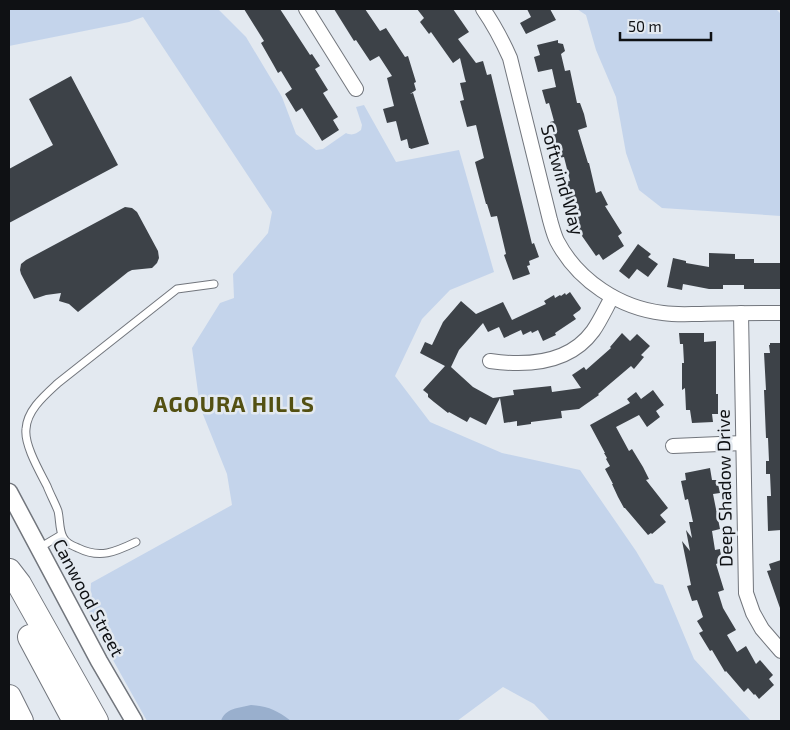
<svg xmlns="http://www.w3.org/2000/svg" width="790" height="730" font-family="'Exo 2',sans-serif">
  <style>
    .green { fill: #c4d4eb }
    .water { fill: #99afcd }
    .building { fill: #3d4248 }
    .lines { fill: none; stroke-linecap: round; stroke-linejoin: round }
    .service-casing { stroke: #72767d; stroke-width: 9 }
    .minor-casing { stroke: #72767d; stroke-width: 16 }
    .tertiary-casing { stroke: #72767d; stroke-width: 19 }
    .motorway-casing { stroke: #72767d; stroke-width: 26 }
    .service { stroke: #fff; stroke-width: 7 }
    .minor { stroke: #fff; stroke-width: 14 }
    .tertiary { stroke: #fff; stroke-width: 16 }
    .motorway { stroke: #fff; stroke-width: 24 }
    .labels { text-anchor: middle; stroke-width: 5; stroke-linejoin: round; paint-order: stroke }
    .street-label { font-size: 18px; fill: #0f1114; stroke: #e3e9f0 }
    .district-label { font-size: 22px; font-weight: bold; letter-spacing: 1px; fill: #535012; stroke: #e3e9f0 }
  </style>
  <rect width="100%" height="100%" fill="#e3e9f0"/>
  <!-- green -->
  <g class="green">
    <path d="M9,9H218L246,37L282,97L296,134L316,150L323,149L346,133C352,136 356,134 361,130L362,125L356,107L364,105L396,162L459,150L494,272L450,290L422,319L395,376L430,422L502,453L580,470L636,551L655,583L663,585L694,659L751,721H550L534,704L503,687L457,721H147L89,617L91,583L232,505L227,474L200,407L192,348L220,303L234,298L233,274L268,233L272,212L143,17L129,22L9,46Z"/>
    <path d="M577,9H776L781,14V216L662,208L639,190L626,153L616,97L596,50L586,15Z"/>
  </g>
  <!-- water -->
  <path class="water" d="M251,705C270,707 276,710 291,721H221C225,708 239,708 251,705Z"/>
  <!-- building -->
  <g class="building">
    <path d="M244,9H280L310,55L312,54L320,66L315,69L328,90L323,93L338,117L333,120L339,130L322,141L302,108L296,112L285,94L292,89L281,71L278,73L273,64L261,43L264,41Z"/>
    <path d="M334,9H365L380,31L386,28L405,57L408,56L416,82L414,83L416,90L410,94L413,93L429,144L411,149L410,148H409L407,139L401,141L396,121L387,123L383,109L394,106L387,78L392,76L379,56L370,61L356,40L354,41Z"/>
    <path d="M417,9H453L469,32L458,39L476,63L483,61L487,75L491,74L532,244L534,243L539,257L529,261L530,265L527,266L530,274L513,280L504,255L506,254L497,216L491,217L487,204H486L475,162L484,158L476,125L467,127L460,101L464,100L460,83L466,82L465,79L460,58L453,63L431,32L429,34L420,22L424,18Z"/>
    <path d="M527,9H550L556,20L526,34L520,23L531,17Z"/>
    <path d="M558,40V43L563,44L565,51L561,54L565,71L570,70L577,103H580L584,114L587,127L578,130L588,163H589L596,193L601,191L608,205L605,206L622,233L618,236L624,246L603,260L599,254L596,256L582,236L564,195L561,183L570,181L564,157L558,158L550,122L554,121L549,103L546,104L542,90L556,87L552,69L538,72L534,57L540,55L537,45Z"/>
    <path d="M71,76L118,165L9,223V169L53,145L29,99Z"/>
    <path d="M125,207L132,208L137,212L158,251L159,258L157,263L152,268L132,270L128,272L78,312L69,304L59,301L61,293L46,295L34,299L21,274L20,270L21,264L26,260Z"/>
    <path d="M638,244L651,254L648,257L658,264L648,277L637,269L629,279L619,271Z"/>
    <path d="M709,253L735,254V259H754V263H781V289H744V285H723V289H709L683,284L682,290L667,287L673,258L686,261V263L709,267Z"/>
    <path d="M570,292L581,308L580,310L573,315L576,319L555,333L556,335L543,341L538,330L532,333L531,331L523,335L521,330L504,338L499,327L488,332L483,323L459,350L451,367L473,387L493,398L514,395L513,390L551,386L552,392L581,388L572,375L584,367L586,370L611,348L610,347L622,333L630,341L637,334L650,346L641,355L644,357L634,369L631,366L598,394L599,395L579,409L561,411L562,418L531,422V424L517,426V421L504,423L500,398L486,425L470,417L467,422L449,412L448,413L434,402L428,397V394L423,390L445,366L420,353L425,342L432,345L443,322L461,301L476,314L503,302L512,320L546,304L544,301L554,295L555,298L560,295L561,296L565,293L566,295Z"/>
    <path d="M679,333H704V342L716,341V394H718V414H712L713,422L692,423L690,410H686L685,388L682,390V363H684L683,344H680Z"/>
    <path d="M770,343H781V530L768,531L767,496H771L770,474H766V461H769L768,438H766L764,390H766L764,353H770L769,345H770Z"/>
    <path d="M653,390L664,405L656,411L660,417L647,427L639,415L616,427L629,451L632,449L643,467L649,479L646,480L668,508L660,515L666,522L652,534L651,533L648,535L625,508H624L618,497L612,484H613L605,469L610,466L606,459L607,458L604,453H605L590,425L630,403L627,399L636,392L641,399Z"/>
    <path d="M710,468L712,480H717L720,493L713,494L720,529L712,531L715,550L720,549L722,562L716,564L724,590L718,592L723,608L736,630L727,635L737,652L746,646L756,664L760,660L773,675L769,679L774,685L759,699L755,694L754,695L748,688L744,692L726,671L725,672L712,650L710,651L699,633L703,631L697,621L703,617L697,600L692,601L687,586L691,585L682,541L690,551L686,530L692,538L689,522H693L688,499L685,500L681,481L686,480L685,473Z"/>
    <path d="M781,560V607L780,608L767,571L771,570L769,564Z"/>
  </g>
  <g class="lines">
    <!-- service casing -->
    <g class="service-casing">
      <g id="service">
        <path d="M136,542C115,552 100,559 78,548C71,545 66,543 63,537C59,530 60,519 58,511C55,503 50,494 47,486C40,472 24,445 26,429C27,410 45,395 58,383L177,289L214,284"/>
        <path d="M39,548L61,535"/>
      </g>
    </g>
    <!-- minor casing -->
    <g class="minor-casing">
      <g id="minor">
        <path d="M306,9L356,89"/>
        <path d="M483,9C494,25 502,40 510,58L550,220C552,227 554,235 557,241C578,281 620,308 663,313C676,315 689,314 701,314C728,313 755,313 781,313"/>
        <path d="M741,313L746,593L753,613L762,629L781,651"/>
        <path d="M490,361C526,366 569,364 593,331C600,321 606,308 612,297"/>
        <path d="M673,446L743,443"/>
      </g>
    </g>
    <!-- tertiary casing -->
    <g class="tertiary-casing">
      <path id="tertiary" d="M9,492L99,661L134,721"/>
    </g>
    <!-- motorway casing -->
    <g class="motorway-casing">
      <g id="motorway">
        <path d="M9,571L19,584L96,721"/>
        <path d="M30,637L75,721"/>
        <path d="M9,697L21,721"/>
      </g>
    </g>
    <!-- service -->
    <use href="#service" class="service"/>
    <!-- minor -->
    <use href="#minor" class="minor"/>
    <!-- tertiary -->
    <use href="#tertiary" class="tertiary"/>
    <!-- motorway -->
    <use href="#motorway" class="motorway"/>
  </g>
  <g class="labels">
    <!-- street labels -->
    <g class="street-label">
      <text transform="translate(562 180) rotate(74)" y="6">Softwind Way</text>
      <text transform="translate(725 488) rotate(-91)" y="6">Deep Shadow Drive</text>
      <text transform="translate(88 598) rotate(62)" y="6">Canwood Street</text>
    </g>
    <!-- district labels -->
    <g class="district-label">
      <text x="234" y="412">AGOURA HILLS</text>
    </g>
  </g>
  <!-- border -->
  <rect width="790" height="730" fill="none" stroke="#0f1114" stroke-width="20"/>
  <!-- scale -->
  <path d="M620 32v8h91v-8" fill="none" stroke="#0f1114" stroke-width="2.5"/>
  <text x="628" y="32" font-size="15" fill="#0f1114" stroke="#e3e9f0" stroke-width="4" paint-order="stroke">50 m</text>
</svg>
